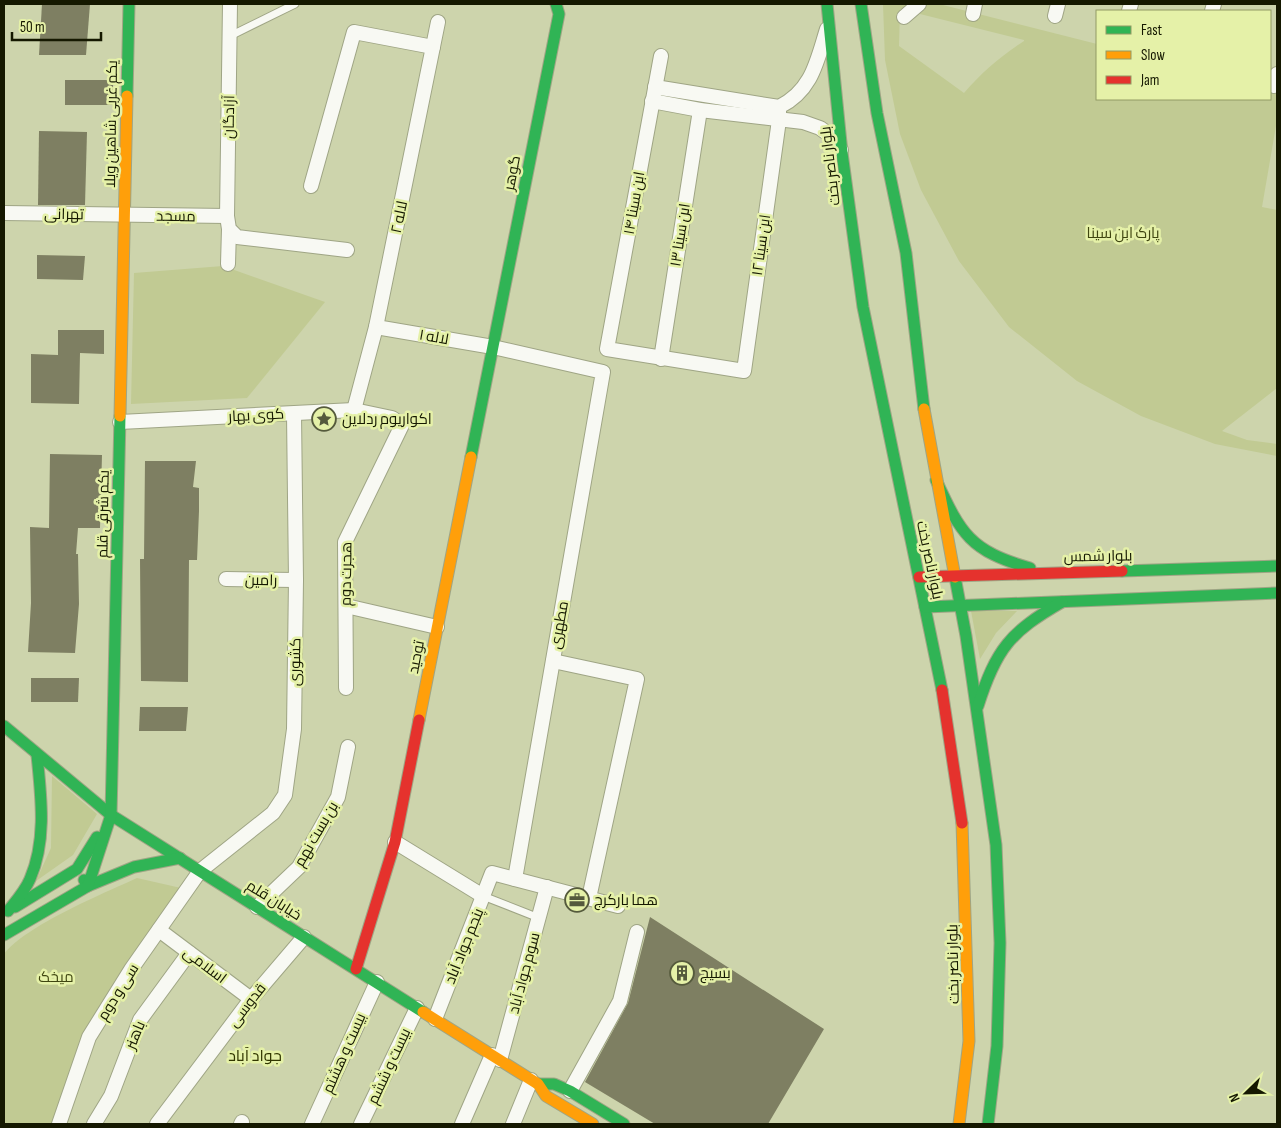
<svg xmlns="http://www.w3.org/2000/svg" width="1281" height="1128" font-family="'Sofia Sans Condensed',Cairo,sans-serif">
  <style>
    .green { fill: #c1ca93; fill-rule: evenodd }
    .building { fill: #7e7f62 }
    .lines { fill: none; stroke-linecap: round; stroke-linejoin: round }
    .lane-casing { stroke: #9fa585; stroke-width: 9 }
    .street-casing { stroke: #9fa585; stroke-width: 16 }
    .fast-casing { stroke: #9fa585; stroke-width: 13 }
    .slow-casing { stroke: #9fa585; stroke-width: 13 }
    .jam-casing { stroke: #9fa585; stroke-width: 13 }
    .lane { stroke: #f8f9f3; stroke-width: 7 }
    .street { stroke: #f8f9f3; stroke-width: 14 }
    .fast { stroke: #30b455; stroke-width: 11 }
    .slow { stroke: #ff9f0a; stroke-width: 11 }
    .jam { stroke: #e5322d; stroke-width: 11 }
    .labels { text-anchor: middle; stroke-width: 5; stroke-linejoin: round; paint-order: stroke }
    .street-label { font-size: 15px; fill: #151800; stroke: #e5f1a8 }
    .park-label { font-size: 15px; fill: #3f4510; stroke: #e5f1a8 }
    .poi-label { font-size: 15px; fill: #151800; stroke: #e5f1a8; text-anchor: start }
    .neighbourhood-label { font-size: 16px; fill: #313600; stroke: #e5f1a8 }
  </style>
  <rect width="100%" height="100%" fill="#cdd4ac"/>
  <!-- green -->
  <g class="green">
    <path d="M883,4H939L1097,44V99H1270V88L1277,90V120L1262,207L1277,210V388L1222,431L1247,440L1277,444V456L1215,444L1141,416L1077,381L1009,327L959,261L921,190L900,134L885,60ZM900,9L1024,40V41C1001,56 982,72 964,93L899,46Z"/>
    <path d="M223,266L325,302L247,398L131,404L134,273Z"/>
    <path d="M971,611H1017L996,633L980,659Z"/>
    <path d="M52,776L97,814L73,855L36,881L51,848Z"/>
    <path d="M137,878L181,888L102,1002L74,1062L56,1124H4V954C27,925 102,894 137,878Z"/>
  </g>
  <!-- building -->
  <g class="building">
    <path d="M42,4H90L86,55H39Z"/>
    <rect x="65" y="80" width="48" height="25"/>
    <path d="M39,131L87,132L85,205H38Z"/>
    <path d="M37,255L85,256L83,280L37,279Z"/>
    <path d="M58,330H104V354L80,353L79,404L31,403V354L58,355Z"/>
    <path d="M50,454L102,455L100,528H78L76,554H78L79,604L75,653L28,652L31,603L30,527L49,528Z"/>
    <path d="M145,461H196L193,487L199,488V511L197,560H189L188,682L141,681L140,559H144Z"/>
    <path d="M31,678H79L78,702H31Z"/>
    <path d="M140,707H188L186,731H139Z"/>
    <path d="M650,917L824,1029L768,1124H655L585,1082L628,1003Z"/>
  </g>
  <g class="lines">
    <!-- lane casing -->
    <g class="lane-casing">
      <g id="lane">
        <path d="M230,36L295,4"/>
        <path d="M483,896L539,918"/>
      </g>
    </g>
    <!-- street casing -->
    <g class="street-casing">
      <g id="street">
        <path d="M230,4L227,216L229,229L237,237L347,250"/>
        <path d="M1129,11L1131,4"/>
        <path d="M1212,11L1214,4"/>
        <path d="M973,14L975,4"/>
        <path d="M1055,16L1058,4"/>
        <path d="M904,17L919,4"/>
        <path d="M661,56L607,349L744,371L779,120V107"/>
        <path d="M1274,86L1277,74"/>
        <path d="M655,87L779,107C812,91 817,61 827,29"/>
        <path d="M652,101L700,110L803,122L820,128L831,136L841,150"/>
        <path d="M311,186L354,32L433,47"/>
        <path d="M4,213L227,216"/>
        <path d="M228,264L229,229"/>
        <path d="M376,327L493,347L603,372L515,879"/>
        <path d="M661,359L700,110"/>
        <path d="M354,410L376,327L438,22"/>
        <path d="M120,422L354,410L392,418L402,425L345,542L346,688"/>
        <path d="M226,579L296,580"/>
        <path d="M346,606L437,627"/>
        <path d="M553,661L637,679L589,898"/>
        <path d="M395,842L483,896"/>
        <path d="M257,907L299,867L338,797L348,747"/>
        <path d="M159,930L251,999"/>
        <path d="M435,1019L492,873L618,906"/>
        <path d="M500,1060L547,887"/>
        <path d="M570,1091L620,1001L637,932"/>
        <path d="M59,1124L89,1037L132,968L200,871L273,813L285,795L294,729L296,580L294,414"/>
        <path d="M94,1124L111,1096L140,1020L189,953"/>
        <path d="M157,1124L251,999L304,937"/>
        <path d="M241,1124L242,1122"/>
        <path d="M312,1124L377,982"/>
        <path d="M361,1124L417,1008"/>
        <path d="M462,1124L492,1055"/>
        <path d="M513,1124L531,1080"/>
      </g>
    </g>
    <!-- fast casing -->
    <g class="fast-casing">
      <g id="fast">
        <path d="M827,4L842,153L863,307L942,690"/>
        <path d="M861,4L877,113L906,253L924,409"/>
        <path d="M127,96L129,4"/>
        <path d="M471,457L559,14L556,4"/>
        <path d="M936,480C961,534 970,551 1030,568"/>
        <path d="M1122,571L1277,566"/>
        <path d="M955,577L966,636L996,845L1000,943L997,1046L988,1124"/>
        <path d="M925,607L1277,593"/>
        <path d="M978,706C996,649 1010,632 1062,602"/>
        <path d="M4,726L111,815L423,1012"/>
        <path d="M84,880L88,886L134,867L180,858"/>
        <path d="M15,907L77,869L97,837"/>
        <path d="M8,911C16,901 25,891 30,879C47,840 41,796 37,755"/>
        <path d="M4,935L88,886L111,815L120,416"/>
        <path d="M538,1084H554L570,1091L624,1124"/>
      </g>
    </g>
    <!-- slow casing -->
    <g class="slow-casing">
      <g id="slow">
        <path d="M924,409L955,577"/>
        <path d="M120,416L127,96"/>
        <path d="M419,720L471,457"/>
        <path d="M423,1012L538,1084L546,1096L593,1124"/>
        <path d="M959,1124L969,1041L962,823"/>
      </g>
    </g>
    <!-- jam casing -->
    <g class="jam-casing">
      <g id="jam">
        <path d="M919,577L1122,571"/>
        <path d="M942,690L962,823"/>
        <path d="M356,969L395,842L419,720"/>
      </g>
    </g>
    <!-- lane -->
    <use href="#lane" class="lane"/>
    <!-- street -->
    <use href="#street" class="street"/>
    <!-- fast -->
    <use href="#fast" class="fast"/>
    <!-- slow -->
    <use href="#slow" class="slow"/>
    <!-- jam -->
    <use href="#jam" class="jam"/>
  </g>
  <!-- icons -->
  <defs>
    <g id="sight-ring" transform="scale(1.25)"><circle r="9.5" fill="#e5f1a8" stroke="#555a3c" stroke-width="1.5"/><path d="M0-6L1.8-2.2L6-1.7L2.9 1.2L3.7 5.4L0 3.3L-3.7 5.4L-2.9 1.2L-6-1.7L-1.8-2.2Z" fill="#555a3c"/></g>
    <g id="office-ring" transform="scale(1.25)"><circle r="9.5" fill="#e5f1a8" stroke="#555a3c" stroke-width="1.5"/><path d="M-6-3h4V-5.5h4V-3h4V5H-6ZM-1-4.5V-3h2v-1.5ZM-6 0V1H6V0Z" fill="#555a3c"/></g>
    <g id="building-ring" transform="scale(1.25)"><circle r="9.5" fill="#e5f1a8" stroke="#555a3c" stroke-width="1.5"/><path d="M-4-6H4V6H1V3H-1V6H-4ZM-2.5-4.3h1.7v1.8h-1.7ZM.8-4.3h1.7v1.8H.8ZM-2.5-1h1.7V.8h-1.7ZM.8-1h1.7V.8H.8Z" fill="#555a3c"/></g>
  </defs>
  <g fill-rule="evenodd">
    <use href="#sight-ring" x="324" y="419"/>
    <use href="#office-ring" x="577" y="900"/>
    <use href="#building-ring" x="682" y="973"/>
  </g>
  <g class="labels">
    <!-- street labels -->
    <g class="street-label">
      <text transform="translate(229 117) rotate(-89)" y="5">آزادگان</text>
      <text transform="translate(111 124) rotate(-89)" y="5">یکم غربی شاهین ویلا</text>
      <text transform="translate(830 166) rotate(-97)" y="5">بلوار ناصر بخت</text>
      <text transform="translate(512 173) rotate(-79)" y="5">گوهر</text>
      <text transform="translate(634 203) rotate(-80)" y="5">ابن سینا ۱۴</text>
      <text transform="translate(64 214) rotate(1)" y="5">تهرانی</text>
      <text transform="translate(176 216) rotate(1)" y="5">مسجد</text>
      <text transform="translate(399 217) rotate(-78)" y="5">لاله ۲</text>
      <text transform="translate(680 235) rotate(-81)" y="5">ابن سینا ۱۳</text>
      <text transform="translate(761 245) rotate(-82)" y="5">ابن سینا ۱۲</text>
      <text transform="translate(434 337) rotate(10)" y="5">لاله ۱</text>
      <text transform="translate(256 415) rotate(-3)" y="5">کوی بهار</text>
      <text transform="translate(103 514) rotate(-89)" y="5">یکم شرقی قلم</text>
      <text transform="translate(1098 556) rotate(-1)" y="5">بلوار شمس</text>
      <text transform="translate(930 560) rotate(78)" y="5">بلوار ناصر بخت</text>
      <text transform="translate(346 574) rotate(-89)" y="5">هجرت دوم</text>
      <text transform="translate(261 580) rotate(1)" y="5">رامین</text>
      <text transform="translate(559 625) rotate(-80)" y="5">مطهری</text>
      <text transform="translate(416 657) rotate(-79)" y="5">توحید</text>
      <text transform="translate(295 662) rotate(-89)" y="5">کشوری</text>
      <text transform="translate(316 834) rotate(-60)" y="5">بن بست نهم</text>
      <text transform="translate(274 900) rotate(32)" y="5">خیابان قلم</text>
      <text transform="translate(464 946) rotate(-68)" y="5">پنجم جواد آباد</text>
      <text transform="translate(953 964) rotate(-91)" y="5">بلوار ناصر بخت</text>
      <text transform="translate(205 965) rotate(37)" y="5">اسلامی</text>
      <text transform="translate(524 973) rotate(-75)" y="5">سوم جواد آباد</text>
      <text transform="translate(118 992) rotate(-58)" y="5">سی و دوم</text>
      <text transform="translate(247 1005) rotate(-52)" y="5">قدوسی</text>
      <text transform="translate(135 1035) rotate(-67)" y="5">باهنر</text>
      <text transform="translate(344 1053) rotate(-66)" y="5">بیست و هشتم</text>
      <text transform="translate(389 1066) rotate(-65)" y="5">بیست و ششم</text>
    </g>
    <!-- park labels -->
    <g class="park-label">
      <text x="1123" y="238">پارک ابن سینا</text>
      <text x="56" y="982">میخک</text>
    </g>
    <!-- poi labels -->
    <g class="poi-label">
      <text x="342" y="424">اکواریوم ردلاین</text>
      <text x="594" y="905">هما بارکرج</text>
      <text x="700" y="978">بسیج</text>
    </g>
    <!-- neighbourhood labels -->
    <g class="neighbourhood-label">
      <text x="255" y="1061">جواد آباد</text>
    </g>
  </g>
  <!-- border -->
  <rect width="1281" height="1128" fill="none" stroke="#151800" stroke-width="10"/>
  <!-- legend -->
  <rect x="1096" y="10" width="175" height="90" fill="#e5f1a8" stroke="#929a65"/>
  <rect x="1106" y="26" width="25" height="8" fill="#30b455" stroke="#929a65"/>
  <text x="1141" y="35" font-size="15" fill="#151800">Fast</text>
  <rect x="1106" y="51" width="25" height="8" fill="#ff9f0a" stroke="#929a65"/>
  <text x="1141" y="60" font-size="15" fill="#151800">Slow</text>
  <rect x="1106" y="76" width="25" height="8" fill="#e5322d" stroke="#929a65"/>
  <text x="1141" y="85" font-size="15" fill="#151800">Jam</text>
  <!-- north arrow -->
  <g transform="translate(1246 1093) rotate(247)" stroke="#e5f1a8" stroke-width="4" paint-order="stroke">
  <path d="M0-4L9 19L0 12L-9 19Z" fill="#151800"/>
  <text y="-8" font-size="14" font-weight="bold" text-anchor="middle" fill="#151800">N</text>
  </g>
  <!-- scale -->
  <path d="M12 32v8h89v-8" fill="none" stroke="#151800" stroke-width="2.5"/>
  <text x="20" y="32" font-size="15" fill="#151800" stroke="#e5f1a8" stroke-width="4" paint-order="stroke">50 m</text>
</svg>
